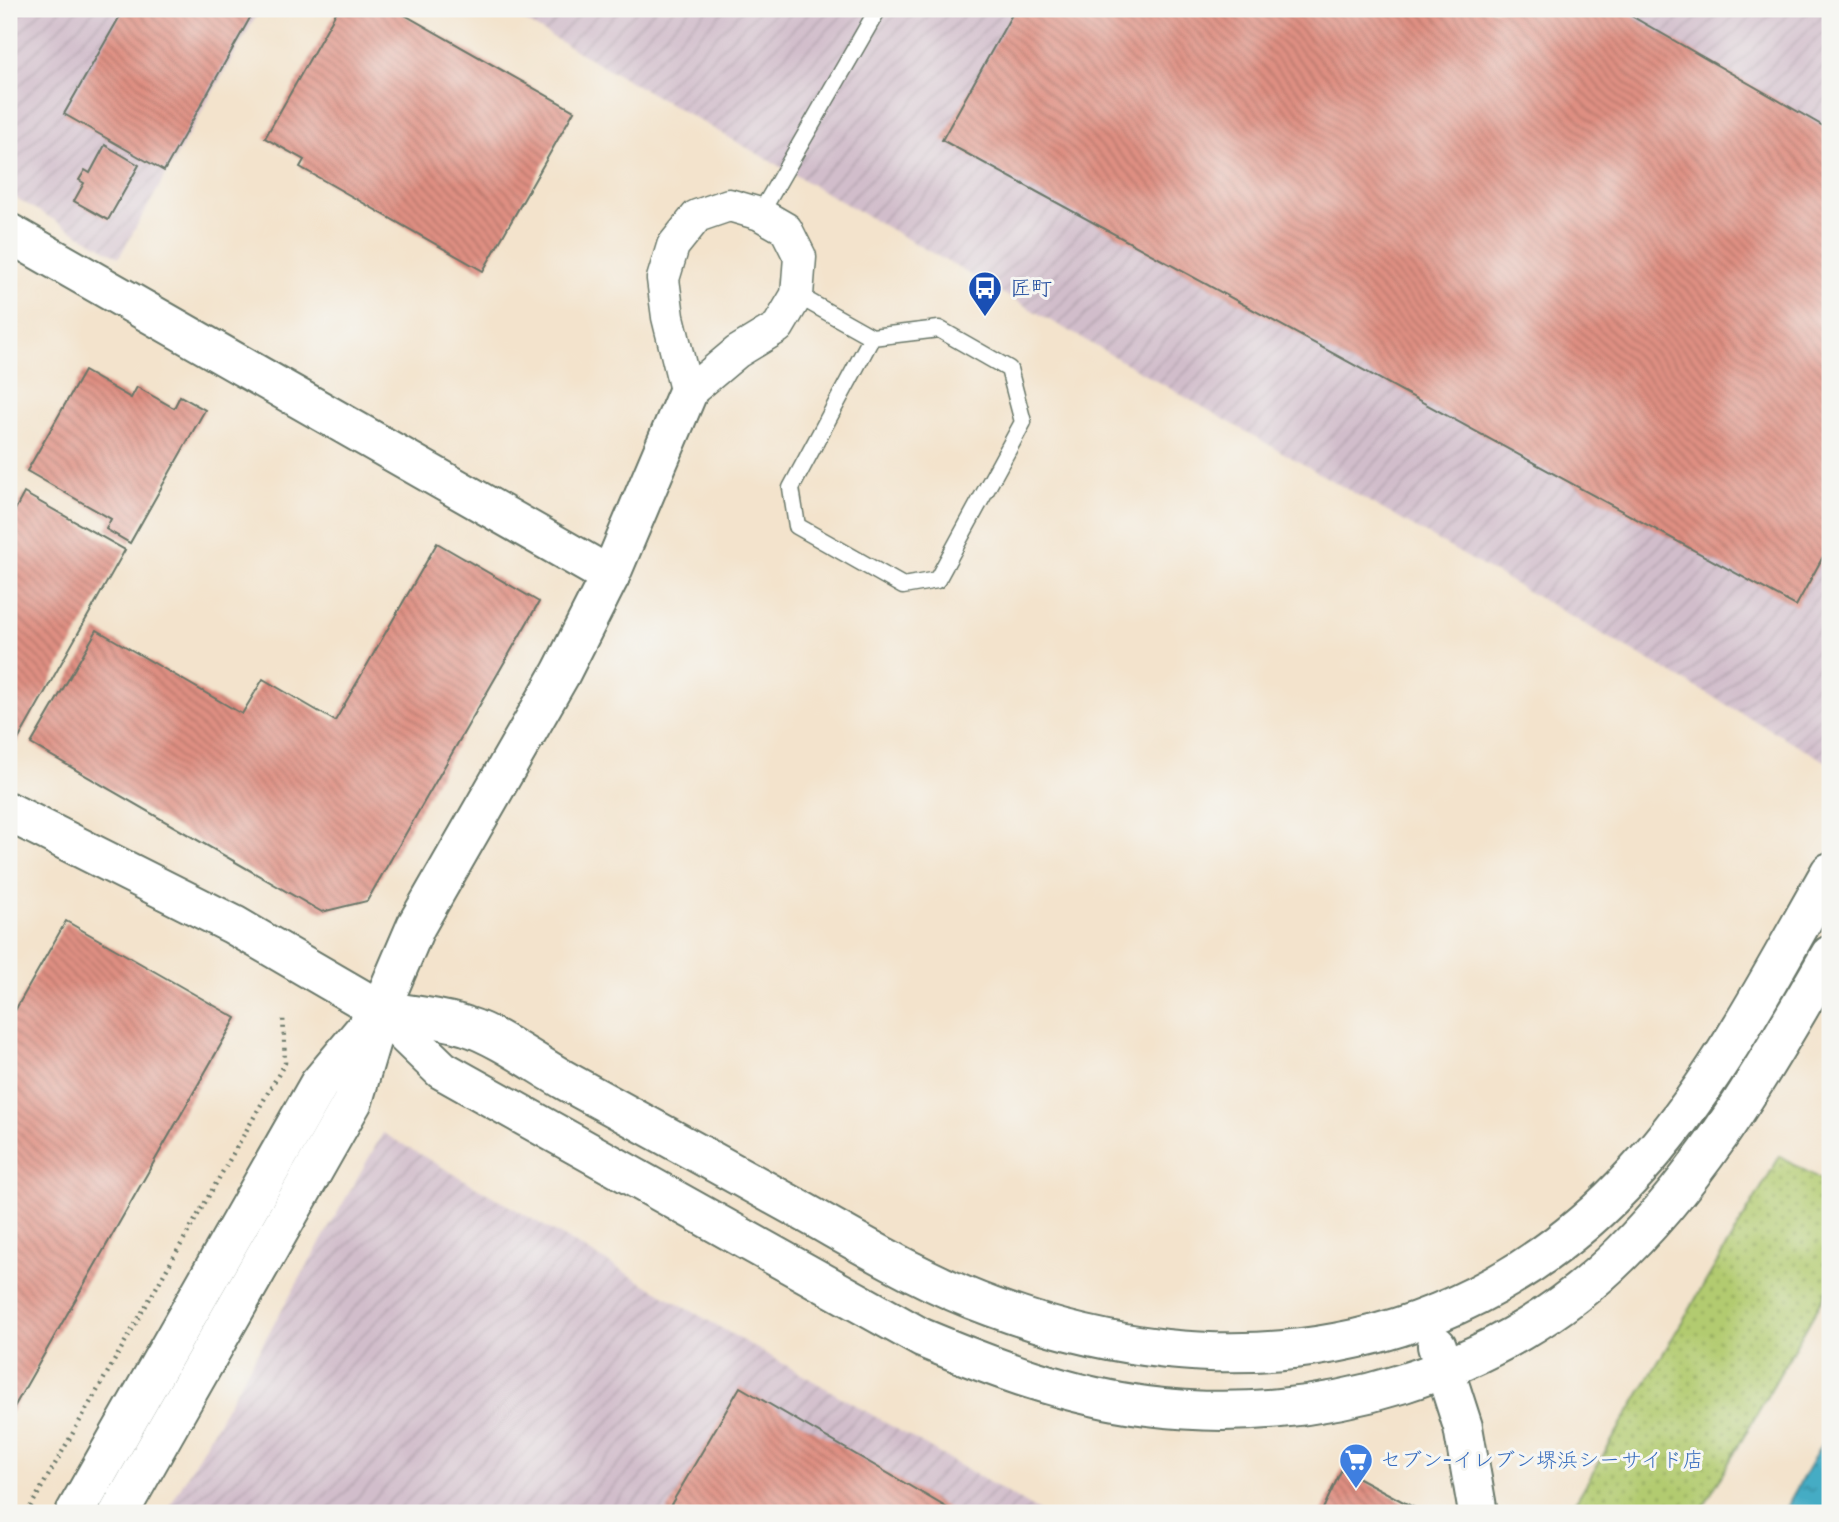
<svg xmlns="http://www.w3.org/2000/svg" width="1839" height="1522" font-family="Pangolin,'Klee One',sans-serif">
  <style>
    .industrial { fill: url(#industrial-furrows) }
    .green { fill: url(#green-dots); stroke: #688452; stroke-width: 2 }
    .water { fill: url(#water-ripples); stroke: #32747c; stroke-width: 2 }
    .building { fill: url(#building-back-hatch) }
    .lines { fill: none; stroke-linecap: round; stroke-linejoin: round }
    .lane-casing { stroke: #697769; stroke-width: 19 }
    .street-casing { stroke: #697769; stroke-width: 35 }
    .secondary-casing { stroke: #697769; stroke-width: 42 }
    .path { stroke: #697769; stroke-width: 4.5; stroke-dasharray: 2 5; stroke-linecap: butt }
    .lane { stroke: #fff; stroke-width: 16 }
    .street { stroke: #fff; stroke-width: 32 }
    .secondary { stroke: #fff; stroke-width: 38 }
    .labels { text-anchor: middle; stroke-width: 6; stroke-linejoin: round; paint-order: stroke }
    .transit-label { font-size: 21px; fill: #164399; stroke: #f6f6f2; text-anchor: start }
    .shop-label { font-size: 21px; fill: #366cbe; stroke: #f6f6f2; text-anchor: start }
  </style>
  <defs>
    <pattern id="industrial-furrows" width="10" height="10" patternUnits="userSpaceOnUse" patternTransform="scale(1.75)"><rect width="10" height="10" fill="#d1bdcb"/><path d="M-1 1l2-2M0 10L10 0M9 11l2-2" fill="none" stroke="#b3a3af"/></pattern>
    <pattern id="green-dots" width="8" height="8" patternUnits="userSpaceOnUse" patternTransform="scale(1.75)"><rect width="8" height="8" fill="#b2cb70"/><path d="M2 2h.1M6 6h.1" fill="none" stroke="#90a65d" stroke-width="1.8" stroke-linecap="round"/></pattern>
    <pattern id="water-ripples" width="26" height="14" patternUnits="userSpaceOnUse" patternTransform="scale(1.75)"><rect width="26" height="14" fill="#44acc4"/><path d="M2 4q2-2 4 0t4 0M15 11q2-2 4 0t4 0" fill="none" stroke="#388da0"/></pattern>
    <pattern id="building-back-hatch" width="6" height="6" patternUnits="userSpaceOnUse" patternTransform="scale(1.75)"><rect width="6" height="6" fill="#df8f82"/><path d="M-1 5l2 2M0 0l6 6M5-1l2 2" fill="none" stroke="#b4766b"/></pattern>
  </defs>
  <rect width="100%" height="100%" fill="#f6f6f2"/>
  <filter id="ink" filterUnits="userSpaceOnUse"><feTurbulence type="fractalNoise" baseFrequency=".0143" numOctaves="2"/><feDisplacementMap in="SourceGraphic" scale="14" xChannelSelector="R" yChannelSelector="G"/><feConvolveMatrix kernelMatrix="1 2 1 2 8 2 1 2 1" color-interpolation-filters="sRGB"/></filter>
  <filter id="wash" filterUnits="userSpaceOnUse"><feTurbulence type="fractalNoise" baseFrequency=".00686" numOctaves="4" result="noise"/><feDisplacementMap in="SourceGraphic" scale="28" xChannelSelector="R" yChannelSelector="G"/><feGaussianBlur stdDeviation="1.57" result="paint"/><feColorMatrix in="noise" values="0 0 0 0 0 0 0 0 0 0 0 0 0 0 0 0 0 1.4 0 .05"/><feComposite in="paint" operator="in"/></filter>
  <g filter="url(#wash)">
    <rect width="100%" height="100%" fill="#f3e3cc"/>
    <!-- industrial -->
    <g class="industrial">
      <path d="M9,9H260L119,257L9,194Z"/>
      <path d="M503,9H1830V757L1827,762Z"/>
      <path d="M383,1133L1042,1513H166Z"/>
    </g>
    <!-- green -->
    <path class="green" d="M1780,1156L1830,1185V1286L1700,1513H1569Z"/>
    <!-- water -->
    <path class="water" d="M1830,1429V1513H1783Z"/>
    <g id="blocks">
      <!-- building -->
      <g class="building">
        <path d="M124,9H255L164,171L64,114Z"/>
        <path d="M338,9H394L574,111L483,271L300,167L304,160L265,138Z"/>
        <path d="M1015,9H1619L1830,130V544L1796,606L942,140Z"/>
        <path d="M105,145L139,165L108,220L74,201L84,183L79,180L85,170L90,173Z"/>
        <path d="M84,371L131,398L137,387L174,408L180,396L205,410L130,543L106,529L111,519L27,471Z"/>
        <path d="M24,493L125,550L9,756V536L15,524L9,521Z"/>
        <path d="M437,543L539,602L367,901L322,912L31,744L97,630L242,714L263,679L335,721Z"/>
        <path d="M66,921L236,1018L9,1416V1021Z"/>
        <path d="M740,1387L956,1513H666Z"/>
        <path d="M1342,1469L1424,1513H1321Z"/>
      </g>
    </g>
  </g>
  <g filter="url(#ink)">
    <use href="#blocks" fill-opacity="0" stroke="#697769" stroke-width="2"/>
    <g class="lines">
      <!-- lane casing -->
      <g class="lane-casing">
        <g id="lane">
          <path d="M760,214L878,9"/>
          <path d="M797,295L872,337L939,329L1009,369L1023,422L937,580L903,586L797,526L791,488L872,337"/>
        </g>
      </g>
      <!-- street casing -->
      <g class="street-casing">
        <path id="street" d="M729,205L760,214L786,229L800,257L797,295L778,327L737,352L687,394L668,317L663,279L673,246L697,216Z"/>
      </g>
      <!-- secondary casing -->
      <g class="secondary-casing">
        <g id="secondary">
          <path d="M9,233L610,576"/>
          <path d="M9,812L234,925L380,1010L442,1070L922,1338C994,1368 1068,1396 1147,1406C1316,1428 1500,1375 1622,1253C1708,1168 1770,1059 1830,955"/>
          <path d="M380,1010C408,1015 439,1017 466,1026C496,1035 538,1065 566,1081C645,1124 725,1168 804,1212C865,1246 926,1283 992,1307C1223,1393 1464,1361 1635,1173C1716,1085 1771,975 1830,872"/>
          <path d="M1437,1346L1463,1427L1478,1513"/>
          <path d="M75,1513L319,1084L370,1023"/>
          <path d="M119,1513L353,1101L380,1010L416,926L561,673L610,576L687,394"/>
        </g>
      </g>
      <!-- path -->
      <path class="path" d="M27,1513L285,1063L283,1016"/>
      <!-- lane -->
      <use href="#lane" class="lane"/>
      <!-- street -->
      <use href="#street" class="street"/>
      <!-- secondary -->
      <use href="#secondary" class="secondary"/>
    </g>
  </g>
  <!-- icons -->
  <defs>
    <g id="bus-pin" transform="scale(1.75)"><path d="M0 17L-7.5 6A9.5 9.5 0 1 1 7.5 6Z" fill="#1a4fb4" stroke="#f6f6f2"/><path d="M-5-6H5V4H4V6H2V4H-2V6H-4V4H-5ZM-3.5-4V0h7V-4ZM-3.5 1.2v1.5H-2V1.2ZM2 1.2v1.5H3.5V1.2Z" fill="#fff"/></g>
    <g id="supermarket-pin" transform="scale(1.75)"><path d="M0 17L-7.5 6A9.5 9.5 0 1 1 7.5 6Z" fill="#3f7fe0" stroke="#f6f6f2"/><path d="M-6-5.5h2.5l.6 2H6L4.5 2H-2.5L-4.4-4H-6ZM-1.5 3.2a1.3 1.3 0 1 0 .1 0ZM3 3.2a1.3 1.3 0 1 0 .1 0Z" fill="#fff"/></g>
  </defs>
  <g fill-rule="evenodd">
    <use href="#bus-pin" x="985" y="288"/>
    <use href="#supermarket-pin" x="1356" y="1460"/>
  </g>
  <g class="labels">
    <!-- transit labels -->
    <g class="transit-label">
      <text x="1010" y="295">匠町</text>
    </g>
    <!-- shop labels -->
    <g class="shop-label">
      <text x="1380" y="1467">セブン-イレブン堺浜シーサイド店</text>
    </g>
  </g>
  <!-- margin -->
  <rect width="1839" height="1522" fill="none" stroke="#f6f6f2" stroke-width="35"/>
</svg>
